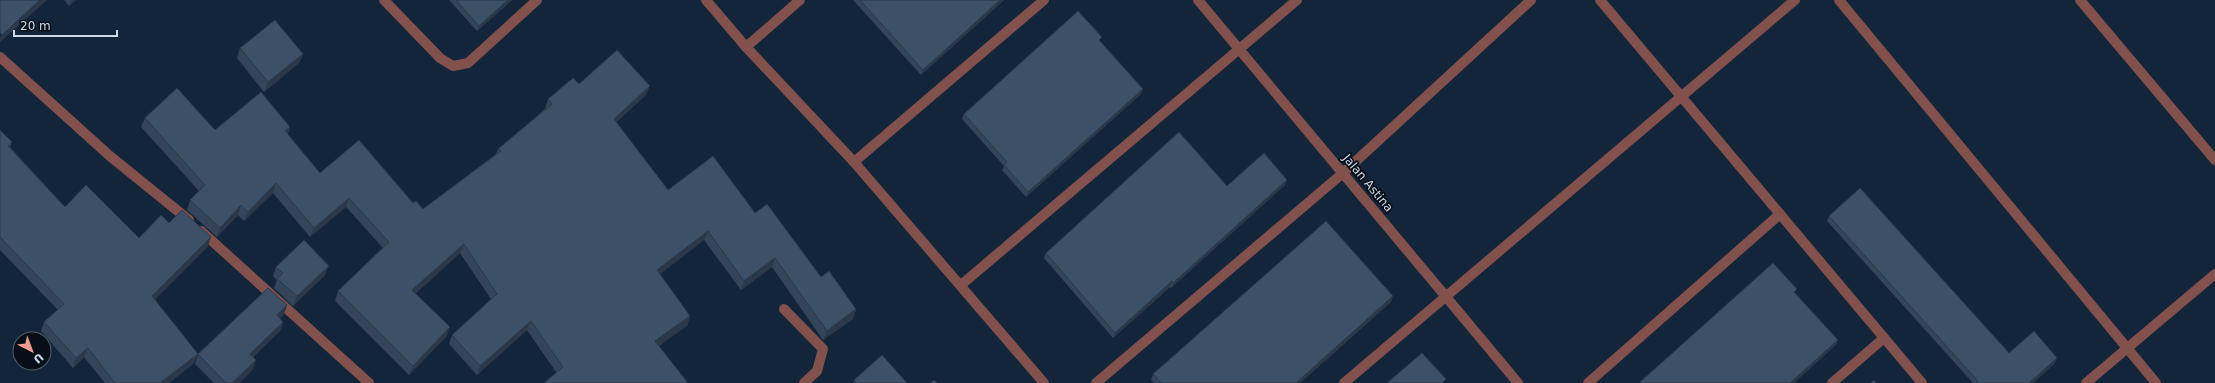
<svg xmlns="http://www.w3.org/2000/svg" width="2215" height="383" font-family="'DejaVu Sans',sans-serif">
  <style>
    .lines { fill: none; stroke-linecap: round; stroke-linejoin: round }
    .minor { stroke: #83514b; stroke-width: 10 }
    .wall { fill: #344559 }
    .shaded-wall { fill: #2a3849 }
    .building { fill: #3c5068; stroke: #2a3849 }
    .labels { text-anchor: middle; stroke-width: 3.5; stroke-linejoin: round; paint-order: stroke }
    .street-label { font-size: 12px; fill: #cedae9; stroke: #060e17 }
  </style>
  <rect width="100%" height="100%" fill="#12253a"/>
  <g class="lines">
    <!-- minor -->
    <g class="minor">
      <path d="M384,0L440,58L453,66L468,63L537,0"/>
      <path d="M706,0L746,47L854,162L1044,383"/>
      <path d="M1198,0L1518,383"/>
      <path d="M1600,0L1922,383"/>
      <path d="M1839,0L2156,383"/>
      <path d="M2080,0L2215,160"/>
      <path d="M746,47L800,0"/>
      <path d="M0,57L111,157L189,220"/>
      <path d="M854,162L1044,0"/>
      <path d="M201,231L369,383"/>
      <path d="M961,285L1297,0"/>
      <path d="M784,309L823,349L817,371L804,383"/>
      <path d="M1096,383L1343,173L1531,0"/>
      <path d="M1344,383L1795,0"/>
      <path d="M1588,383L1780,214"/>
      <path d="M1832,383L1884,338"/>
      <path d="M2086,383L2215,274"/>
    </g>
  </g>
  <!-- wall -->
  <g class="wall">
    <path d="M64,0H76L69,6Z"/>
    <path d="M449,0H512L477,31Z"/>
    <path d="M853,0H1004L921,75Z"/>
    <path d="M1100,42L1141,94L1026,197L1002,170L1004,166L962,119L964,114Z"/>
    <path d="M240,48L303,54L299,63L264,92L237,58Z"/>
    <path d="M579,84L646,95L616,122L668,190L755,213L821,277L856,309L853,319L823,340L772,267L741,290L704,240L660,274L690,316L687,326L556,372L527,330L477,375L449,344L452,335L491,299L460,253L415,294L450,327L446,337L409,375L335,301L338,291L383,248L346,207L310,237L273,193L244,221L238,215L217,237L187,210L190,200L199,191L141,127L145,118L215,130L290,127L288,134L320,173L413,203L423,209L496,154L498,149L545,109L548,99Z"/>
    <path d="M0,130L12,142L10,147L65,207L139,238L169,223L208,246L155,299L194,363L169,383H105L84,357L73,368L41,331L44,322L58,310L0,250Z"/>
    <path d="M1285,185L1171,288L1170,287L1113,338L1044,258L1046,253L1227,186Z"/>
    <path d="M1829,216L2009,353L2055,363L2033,383H1973L1827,221Z"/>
    <path d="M276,267L325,275L293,306L274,288L277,280L273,276Z"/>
    <path d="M1391,302L1300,383H1154L1151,380L1153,374Z"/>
    <path d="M284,315L280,318L283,322L280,331L253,357V369L239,383H214L195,364L198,354Z"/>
    <path d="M854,380L907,383H853Z"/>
  </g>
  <!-- shaded-wall -->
  <g class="shaded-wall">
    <path d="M40,0H47L0,42V39L2,35Z"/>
    <path d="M71,0H76L69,6Z"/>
    <path d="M508,0H512L477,31L479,26Z"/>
    <path d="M1000,0H1004L921,75L923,70Z"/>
    <path d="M303,54L299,63L264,92L268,82Z"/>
    <path d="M650,86L646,95L610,128L614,119Z"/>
    <path d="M1143,89L1141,94L1026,197L1028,192Z"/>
    <path d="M290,127L286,137L285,131Z"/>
    <path d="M1287,180L1285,185L1171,288L1173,283Z"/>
    <path d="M276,183L273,193L244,221L248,212Z"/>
    <path d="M349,198L346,207L310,237L314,228Z"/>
    <path d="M241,205L238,215L217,237L220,228Z"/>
    <path d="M708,231L704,240L653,279L657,270Z"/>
    <path d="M211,237L208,246L149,305L152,296Z"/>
    <path d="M464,244L460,253L408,300L412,290Z"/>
    <path d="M775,258L772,267L741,290L744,281Z"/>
    <path d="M329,266L325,275L293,306L297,296Z"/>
    <path d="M1172,281L1170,287L1113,338L1115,333Z"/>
    <path d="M1393,296L1391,302L1300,383H1296Z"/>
    <path d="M287,305L284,315L273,325L277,315Z"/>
    <path d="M856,309L853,319L823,340L827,331Z"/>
    <path d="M690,316L687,326L652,351L655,341Z"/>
    <path d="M531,321L527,330L477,375L480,366Z"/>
    <path d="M283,322L280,331L247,363L250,354Z"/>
    <path d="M450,327L446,337L409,375L413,366Z"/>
    <path d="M1838,340L1836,345L1794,383H1790Z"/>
    <path d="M88,348L84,357L73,368L76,358Z"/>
    <path d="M198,354L194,363L169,383H160Z"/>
    <path d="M2057,358L2055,363L2033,383H2029Z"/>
    <path d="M256,360L253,369L239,383H232Z"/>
  </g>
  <!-- building -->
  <g class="building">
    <path d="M0,0H40L2,35L0,33Z"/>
    <path d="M456,0H508L479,26Z"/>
    <path d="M860,0H1000L923,70Z"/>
    <path d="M1078,11L1102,37L1099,40L1143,89L1028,192L1004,165L1007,162L964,114Z"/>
    <path d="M275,20L303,54L268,82L240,48Z"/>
    <path d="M617,50L650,86L614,119L668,190L713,156L755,213L767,204L821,277L829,271L856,309L827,331L775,258L744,281L708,231L657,270L690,316L655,341L688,383H544L563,367L531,321L480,366L452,335L497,294L464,244L412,290L450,327L413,366L338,291L389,242L349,198L314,228L276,183L248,212L241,205L220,228L190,200L205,185L145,118L177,88L215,130L261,92L290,127L285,131L320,173L359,140L413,203L416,201L423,209L501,151L498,149L552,104L548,99L573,78L579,84Z"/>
    <path d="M0,130L12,142L8,146L65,207L86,185L139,238L161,215L169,223L182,210L211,237L152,296L198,354L160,383H115L88,348L76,358L44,322L64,304L0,237Z"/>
    <path d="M1179,132L1227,186L1264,153L1287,180L1173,283L1172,281L1115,333L1046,253Z"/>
    <path d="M1860,188L2009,353L2034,331L2057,358L2029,383H1976L1978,381L1829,216Z"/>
    <path d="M1326,221L1393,296L1296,383H1161L1153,374Z"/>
    <path d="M304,240L329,266L297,296L277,279L283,273L276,267Z"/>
    <path d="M1773,263L1797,289L1794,292L1838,340L1790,383H1641L1640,382Z"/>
    <path d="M268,288L287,305L277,315L283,322L250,354L256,360L232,383H226L198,354Z"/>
    <path d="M1422,353L1446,379L1442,383H1387Z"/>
    <path d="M882,355L907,383H857L854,380Z"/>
    <path d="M934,380L937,383H930Z"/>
    <path d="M1874,380L1876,383H1871Z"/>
  </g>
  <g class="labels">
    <!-- street labels -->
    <g class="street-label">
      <text transform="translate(1368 183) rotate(50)" y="4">Jalan Astina</text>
    </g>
  </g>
  <!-- north arrow -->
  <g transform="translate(32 351) rotate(138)"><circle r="19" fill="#060e17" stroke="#56606b"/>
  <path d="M0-3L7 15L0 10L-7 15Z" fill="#f59c90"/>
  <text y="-6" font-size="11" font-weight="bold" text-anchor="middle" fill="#cedae9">U</text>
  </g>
  <!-- scale -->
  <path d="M14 30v6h103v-6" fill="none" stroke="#cedae9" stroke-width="2"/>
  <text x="20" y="30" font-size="12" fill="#cedae9" stroke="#060e17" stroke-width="3" paint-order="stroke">20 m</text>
</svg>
